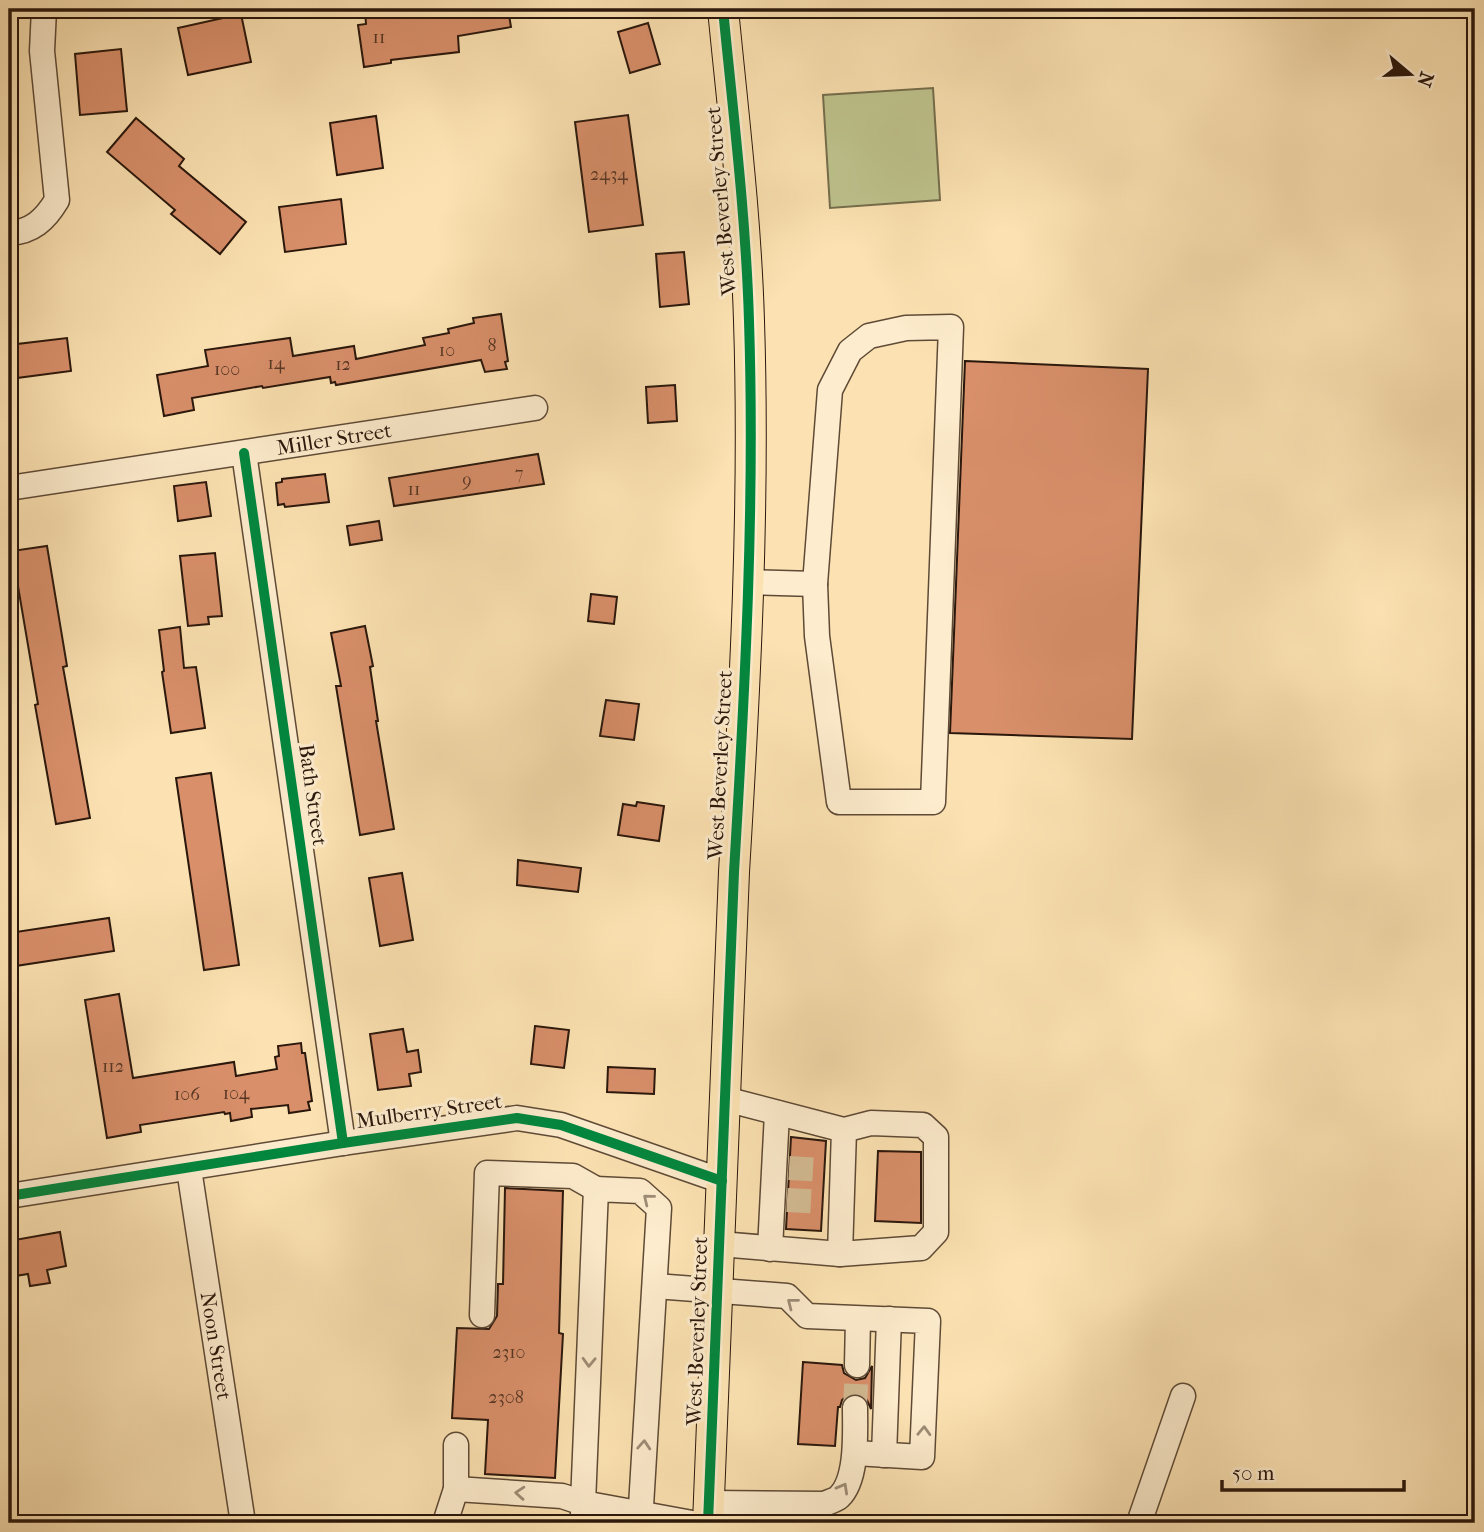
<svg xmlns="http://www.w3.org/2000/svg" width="1484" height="1532" font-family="'IM FELL French Canon',serif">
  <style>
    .green { fill: #bec38d; stroke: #746d4c; stroke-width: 2 }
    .building { fill: #d88f6a; stroke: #2a170c; stroke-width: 2 }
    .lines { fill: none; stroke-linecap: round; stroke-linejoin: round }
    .minor-tunnel { stroke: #d2b991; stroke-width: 24; stroke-dasharray: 24 12; stroke-linecap: butt }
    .minor-casing { stroke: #5e4a36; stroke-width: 27 }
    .major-casing { stroke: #2a170c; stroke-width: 32 }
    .minor { stroke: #fdeccd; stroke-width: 24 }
    .major { stroke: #fce2b2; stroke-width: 30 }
    .cycleway-casing { stroke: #fdeccd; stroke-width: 15 }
    .cycleway { stroke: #00873e; stroke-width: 10 }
    .oneway { stroke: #9e8c76 }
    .labels { text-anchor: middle; stroke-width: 6; stroke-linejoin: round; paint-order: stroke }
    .number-label { font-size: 18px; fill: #563524 }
    .street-label { font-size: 21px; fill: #2a170c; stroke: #fdeccd }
  </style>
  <rect width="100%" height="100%" fill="#fce2b2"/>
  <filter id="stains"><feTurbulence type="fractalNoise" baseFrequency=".00286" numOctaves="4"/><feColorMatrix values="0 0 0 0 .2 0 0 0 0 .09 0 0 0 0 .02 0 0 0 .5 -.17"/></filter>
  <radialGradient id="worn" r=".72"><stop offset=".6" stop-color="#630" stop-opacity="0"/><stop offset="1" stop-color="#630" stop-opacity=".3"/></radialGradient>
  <!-- green -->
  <path class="green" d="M933,88L940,200L830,208L823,95Z"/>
  <!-- building -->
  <g class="building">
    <path d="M390,9H508L511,27L458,36L459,52L391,60V63L364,67L358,25L366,24L365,12Z"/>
    <path d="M241,14L251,62L188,75L178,28Z"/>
    <path d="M648,23L660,64L630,73L618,32Z"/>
    <path d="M121,49L127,111L80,115L75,54Z"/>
    <path d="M628,115L643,225L589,232L575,122Z"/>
    <path d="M376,116L383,168L337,175L330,123Z"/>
    <path d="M136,118L184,159L179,166L246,222L220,254L171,214L175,210L107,152Z"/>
    <path d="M341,199L346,244L285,252L279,207Z"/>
    <path d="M684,252L689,304L660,307L656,254Z"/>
    <path d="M501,314L508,361L505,362L507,369L485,372L481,360L336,385L335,382L331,383L330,377L263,388L262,386L192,398L194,410L164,416L157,375L208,366L205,350L290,338L293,356L354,346L356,359L425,345L423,338L449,333L448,329L474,323L473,318Z"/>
    <path d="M67,338L71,371L9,379V345Z"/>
    <path d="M965,361L1148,369L1132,739L950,733Z"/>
    <path d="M675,385L677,421L648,423L646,387Z"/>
    <path d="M538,454L544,484L394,506L389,478Z"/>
    <path d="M325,474L329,502L285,507L284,504L278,505L276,483L282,482V479Z"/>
    <path d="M206,482L211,516L178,521L174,486Z"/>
    <path d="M379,521L382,540L350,545L347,526Z"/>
    <path d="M47,546L67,666L63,667L90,818L56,824L35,705L38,704L12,551Z"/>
    <path d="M215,553L222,616L208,617L209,624L188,626L180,556Z"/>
    <path d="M591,594L617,597L614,624L588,621Z"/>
    <path d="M365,626L373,666L370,667L378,721H376L394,829L360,835L336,686H341L331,633Z"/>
    <path d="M180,627L184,668L196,667L205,728L171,733L162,672L164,671L159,630Z"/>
    <path d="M606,700L639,704L634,740L600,736Z"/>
    <path d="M211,773L239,965L204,970L176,778Z"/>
    <path d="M637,802L664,806L659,841L618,835L623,804L636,806Z"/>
    <path d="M518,860L581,868L578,892L517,885Z"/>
    <path d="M402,873L413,940L380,946L369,878Z"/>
    <path d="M109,918L114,951L9,967V933Z"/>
    <path d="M119,994L133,1078L234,1062L236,1076L277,1069L275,1057L279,1056L278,1046L301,1043L302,1053H305L312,1101L308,1102L310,1110L289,1113L288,1105L251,1109L252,1117L231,1121L230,1113L225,1114L224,1112L140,1125L141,1132L107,1138L85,1000Z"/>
    <path d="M535,1026L569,1030L564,1068L531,1064Z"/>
    <path d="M403,1029L407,1052L418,1050L421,1072L409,1074L411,1086L378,1090L370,1034Z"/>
    <path d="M608,1067L655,1069L654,1094L607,1092Z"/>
    <path d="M791,1137L826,1141L821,1231L786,1229Z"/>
    <path d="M878,1151L921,1152V1223L875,1221Z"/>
    <path d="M505,1188L563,1191L559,1333L563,1334L555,1478L485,1474L488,1420L452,1418L457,1328L489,1329L497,1316L498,1284H503Z"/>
    <path d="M60,1232L66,1266L47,1270L50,1283L30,1286L28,1274L9,1277V1241Z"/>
    <path d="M803,1362L842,1365L844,1373L856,1380L865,1378L872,1366L871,1409L867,1400L862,1395H848L842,1400L840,1407H838L835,1446L798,1444Z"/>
  </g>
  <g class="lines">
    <!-- minor-tunnel -->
    <g class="minor-tunnel">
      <path d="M789,1168L824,1170"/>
      <path d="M787,1200L823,1202"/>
      <path d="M855,1408L857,1365"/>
    </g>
    <!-- minor casing -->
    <g class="minor-casing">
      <g id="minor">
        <path d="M9,233C32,232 45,220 57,200L42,51L44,9"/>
        <path d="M951,327L933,802H839L817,636L815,584L830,390L850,351L869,336L906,328Z"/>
        <path d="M244,453L343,1143"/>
        <path d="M9,488L535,408"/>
        <path d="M747,582L815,584"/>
        <path d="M725,1099L844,1130L840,1254L921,1248L936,1232V1137L923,1125L871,1123L844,1130"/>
        <path d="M189,1169L243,1523"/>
        <path d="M9,1196L343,1143L517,1118L561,1125L722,1181"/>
        <path d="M720,1244L840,1254"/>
        <path d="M770,1249L777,1113"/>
        <path d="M655,1286L787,1296L807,1316L928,1321L922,1457L855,1453"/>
        <path d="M482,1315L487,1173L573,1176L596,1189"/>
        <path d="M857,1365L858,1319"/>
        <path d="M884,1455L889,1319"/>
        <path d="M456,1489L562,1496L583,1503L596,1189L640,1191L659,1208L640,1523"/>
        <path d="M709,1503L824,1504C828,1502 836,1500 839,1497C858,1479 855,1432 855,1408"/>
        <path d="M445,1523L456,1489V1445"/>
        <path d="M583,1523V1503L692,1523"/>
        <path d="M1139,1523L1183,1396"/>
      </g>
    </g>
    <!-- major casing -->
    <g class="major-casing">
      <path id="major" d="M708,1523L734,872C745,689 755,504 749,321C746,217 733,112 723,9"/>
    </g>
    <!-- minor -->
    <use href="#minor" class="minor"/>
    <!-- major -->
    <use href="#major" class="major"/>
    <!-- cycleway casing -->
    <g class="cycleway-casing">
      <g id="cycleway">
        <path d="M244,453L343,1143"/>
        <path d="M9,1196L343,1143L517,1118L561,1125L722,1181"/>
        <path d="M708,1523L734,872C745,689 755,504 749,321C746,217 733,112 723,9"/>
      </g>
    </g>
    <!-- cycleway -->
    <use href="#cycleway" class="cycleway"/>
  </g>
  <!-- one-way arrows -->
  <defs><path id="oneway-chevron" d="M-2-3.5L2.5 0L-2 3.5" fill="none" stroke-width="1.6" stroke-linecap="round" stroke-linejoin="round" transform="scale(1.75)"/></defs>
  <g class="oneway">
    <use href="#oneway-chevron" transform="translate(648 1199) rotate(-141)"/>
    <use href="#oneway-chevron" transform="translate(792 1303) rotate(-142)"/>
    <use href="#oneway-chevron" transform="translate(589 1362) rotate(92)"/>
    <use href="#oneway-chevron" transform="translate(924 1431) rotate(-88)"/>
    <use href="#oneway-chevron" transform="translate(644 1445) rotate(-86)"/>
    <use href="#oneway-chevron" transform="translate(843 1488) rotate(-61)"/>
    <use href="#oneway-chevron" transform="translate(520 1493) rotate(-176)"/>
  </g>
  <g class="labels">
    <!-- number labels -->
    <g class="number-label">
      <text x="379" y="43">11</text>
      <text x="609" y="180">2434</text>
      <text x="492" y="351">8</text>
      <text x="447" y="356">10</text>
      <text x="276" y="369">14</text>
      <text x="343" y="370">12</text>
      <text x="227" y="375">100</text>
      <text x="519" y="479">7</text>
      <text x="467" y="486">9</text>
      <text x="414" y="495">11</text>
      <text x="113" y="1072">112</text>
      <text x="236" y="1099">104</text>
      <text x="187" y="1100">106</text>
      <text x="509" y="1358">2310</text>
      <text x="506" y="1403">2308</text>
    </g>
    <!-- street labels -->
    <g class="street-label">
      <text transform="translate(721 201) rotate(-95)" y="7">West Beverley Street</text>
      <text transform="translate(334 439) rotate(-9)" y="7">Miller Street</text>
      <text transform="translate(720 765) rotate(-87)" y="7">West Beverley Street</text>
      <text transform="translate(313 795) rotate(82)" y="7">Bath Street</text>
      <text transform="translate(429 1111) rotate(-8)" y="7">Mulberry Street</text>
      <text transform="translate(697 1331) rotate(-88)" y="7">West Beverley Street</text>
      <text transform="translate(216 1346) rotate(81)" y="7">Noon Street</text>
    </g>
  </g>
  <!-- margin -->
  <rect width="1484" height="1532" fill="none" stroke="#fce2b2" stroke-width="35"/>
  <rect x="10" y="10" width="1463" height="1511" fill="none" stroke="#2a170c" stroke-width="3.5"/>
  <rect x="18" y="18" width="1449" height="1497" fill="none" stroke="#2a170c" stroke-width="2"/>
  <!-- north arrow -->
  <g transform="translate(1410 74) rotate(109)" stroke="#fdeccd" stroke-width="5" paint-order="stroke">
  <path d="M0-5L12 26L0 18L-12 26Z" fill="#2a170c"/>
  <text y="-10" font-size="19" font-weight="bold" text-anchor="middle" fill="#2a170c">N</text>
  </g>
  <!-- scale -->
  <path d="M1222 1480v10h182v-10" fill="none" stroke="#2a170c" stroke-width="3.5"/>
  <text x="1232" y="1480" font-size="21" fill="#2a170c" stroke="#fdeccd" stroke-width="5" paint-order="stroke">50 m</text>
  <rect width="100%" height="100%" filter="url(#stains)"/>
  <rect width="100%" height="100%" fill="url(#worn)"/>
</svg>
